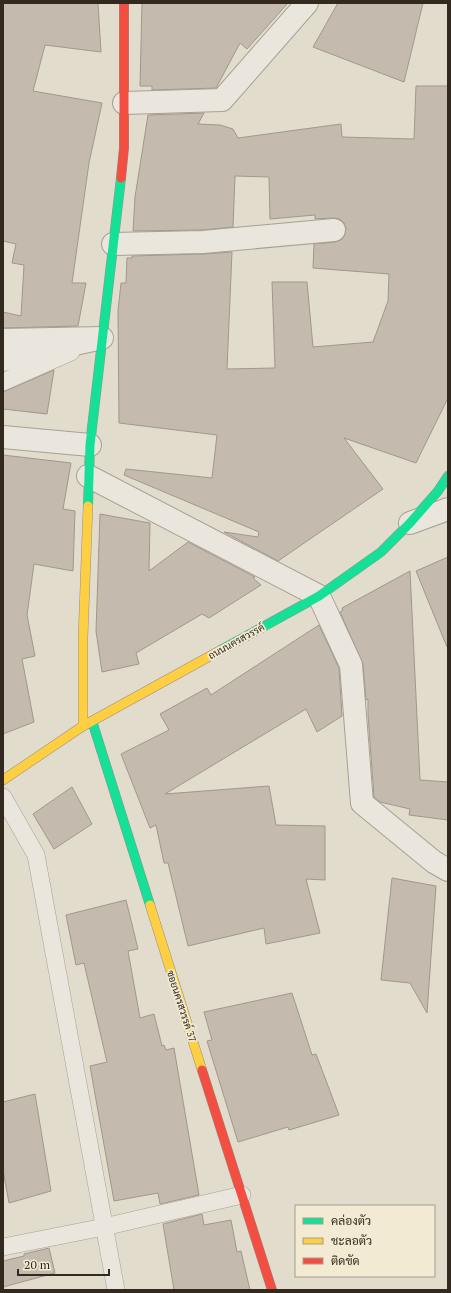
<svg xmlns="http://www.w3.org/2000/svg" width="451" height="1293" font-family="'PT Serif',Sarabun,serif">
  <style>
    .building { fill: #c4baad; stroke: #a1988c }
    .lines { fill: none; stroke-linecap: round; stroke-linejoin: round }
    .lane-casing { stroke: #a6a196; stroke-width: 18 }
    .street-casing { stroke: #a6a196; stroke-width: 24 }
    .fast-casing { stroke: #969085; stroke-width: 10 }
    .slow-casing { stroke: #969085; stroke-width: 10 }
    .jam-casing { stroke: #969085; stroke-width: 10 }
    .lane { stroke: #eae6dd; stroke-width: 17 }
    .street { stroke: #eae6dd; stroke-width: 22 }
    .fast { stroke: #16e098; stroke-width: 9 }
    .slow { stroke: #ffcf43; stroke-width: 9 }
    .jam { stroke: #f24e42; stroke-width: 9 }
    .labels { text-anchor: middle; stroke-width: 3.5; stroke-linejoin: round; paint-order: stroke }
    .street-label { font-size: 10px; fill: #34291e; stroke: #f2ead2 }
  </style>
  <rect width="100%" height="100%" fill="#e1dccc"/>
  <!-- building -->
  <g class="building">
    <path d="M3,3H98L101,52L45,45L33,91L102,103L89,163L72,283H86L78,326L3,328V312L21,316L24,265L12,263L16,244L3,241Z"/>
    <path d="M142,3H288L247,49L240,43L216,88L152,90V86H140Z"/>
    <path d="M338,3H423L404,82L313,47Z"/>
    <path d="M416,86H448V398L416,463L344,438L383,489L278,561L224,532L258,537L259,532L124,475L126,469L212,478L217,435L119,423L118,311L121,283H126L127,258H132V256L203,254L232,252L227,369L275,368L272,282H307L313,347L373,342L388,301L389,274L313,268L314,244L335,242L341,240L345,235L346,228L344,223L340,219L333,218L315,219V215L270,219L269,177L235,176L233,227L202,230L133,231L135,197L148,115L204,113L198,124L220,125L233,129L238,138L341,124L342,137L414,139Z"/>
    <path d="M54,370L47,414L3,409V392Z"/>
    <path d="M3,455L71,463L63,509L75,511L73,571L34,564L27,615L35,656L22,659L34,722L3,734Z"/>
    <path d="M100,514L150,523L149,571L188,542L255,577L253,578L261,585L209,618L202,614L136,653L139,664L102,672L96,631Z"/>
    <path d="M448,557V647H447L416,571Z"/>
    <path d="M410,571L420,780L448,782V820L409,815L410,809L380,802L374,797L368,715V699L366,700L363,664L340,612L343,610L342,608Z"/>
    <path d="M319,625L339,668L342,716L317,732L306,709L165,794L269,786L276,825L325,826V880L306,879L320,933L266,944L264,928L188,946L168,863H164L156,825L150,828L121,754L169,730L160,714L207,688L211,695Z"/>
    <path d="M72,787L92,824L54,849L33,814Z"/>
    <path d="M392,878L436,886L427,1013L410,983L381,980Z"/>
    <path d="M126,900L138,949L128,951L140,1018L154,1014L162,1046L164,1045L166,1050L174,1048L199,1195L160,1204L158,1193L114,1201L90,1066L107,1062L84,963L76,965L66,915Z"/>
    <path d="M292,993L312,1055L316,1054L339,1115L289,1130L288,1127L238,1142L207,1041L212,1040L204,1012Z"/>
    <path d="M35,1094L51,1191L9,1203L3,1170V1102Z"/>
    <path d="M202,1214L204,1225L231,1220L237,1252L241,1251L250,1290H174L163,1224Z"/>
    <path d="M49,1248L55,1273L3,1287V1261L24,1256V1254Z"/>
  </g>
  <g class="lines">
    <!-- lane casing -->
    <g class="lane-casing">
      <g id="lane">
        <path d="M3,382L71,352"/>
        <path d="M3,797L36,855L116,1290"/>
        <path d="M3,1247L104,1227L242,1195"/>
      </g>
    </g>
    <!-- street casing -->
    <g class="street-casing">
      <g id="street">
        <path d="M124,103L222,100L307,3"/>
        <path d="M113,244L203,242L334,230"/>
        <path d="M3,340L102,338L3,360"/>
        <path d="M3,437L90,445"/>
        <path d="M88,476L319,596L351,665L362,803L434,862L448,870"/>
        <path d="M410,523L448,509"/>
      </g>
    </g>
    <!-- fast casing -->
    <g class="fast-casing">
      <g id="fast">
        <path d="M88,506L90,445L121,178"/>
        <path d="M221,650L319,596L381,552L410,523L438,491L448,476"/>
        <path d="M92,721L150,905"/>
      </g>
    </g>
    <!-- slow casing -->
    <g class="slow-casing">
      <g id="slow">
        <path d="M83,726V638L88,506"/>
        <path d="M3,780L83,726L221,650"/>
        <path d="M150,905L202,1070"/>
      </g>
    </g>
    <!-- jam casing -->
    <g class="jam-casing">
      <g id="jam">
        <path d="M121,178L124,148V3"/>
        <path d="M202,1070L272,1290"/>
      </g>
    </g>
    <!-- lane -->
    <use href="#lane" class="lane"/>
    <!-- street -->
    <use href="#street" class="street"/>
    <!-- fast -->
    <use href="#fast" class="fast"/>
    <!-- slow -->
    <use href="#slow" class="slow"/>
    <!-- jam -->
    <use href="#jam" class="jam"/>
  </g>
  <g class="labels">
    <!-- street labels -->
    <g class="street-label">
      <text transform="translate(236 641) rotate(-29)" y="4">ถนนนครสวรรค์</text>
      <text transform="translate(182 1006) rotate(72)" y="4">ซอยนครสวรรค์ 37</text>
    </g>
  </g>
  <!-- border -->
  <rect width="451" height="1293" fill="none" stroke="#34291e" stroke-width="8"/>
  <!-- legend -->
  <rect x="295" y="1205" width="140" height="72" fill="#f2ead2" stroke="#a69d8a"/>
  <rect x="303" y="1218" width="20" height="6" fill="#16e098" stroke="#a69d8a"/>
  <text x="331" y="1225" font-size="12" fill="#34291e">คล่องตัว</text>
  <rect x="303" y="1238" width="20" height="6" fill="#ffcf43" stroke="#a69d8a"/>
  <text x="331" y="1245" font-size="12" fill="#34291e">ชะลอตัว</text>
  <rect x="303" y="1258" width="20" height="6" fill="#f24e42" stroke="#a69d8a"/>
  <text x="331" y="1265" font-size="12" fill="#34291e">ติดขัด</text>
  <!-- scale -->
  <path d="M18 1269v6h91v-6" fill="none" stroke="#34291e" stroke-width="2"/>
  <text x="24" y="1269" font-size="12" fill="#34291e" stroke="#f2ead2" stroke-width="3" paint-order="stroke">20 m</text>
</svg>
